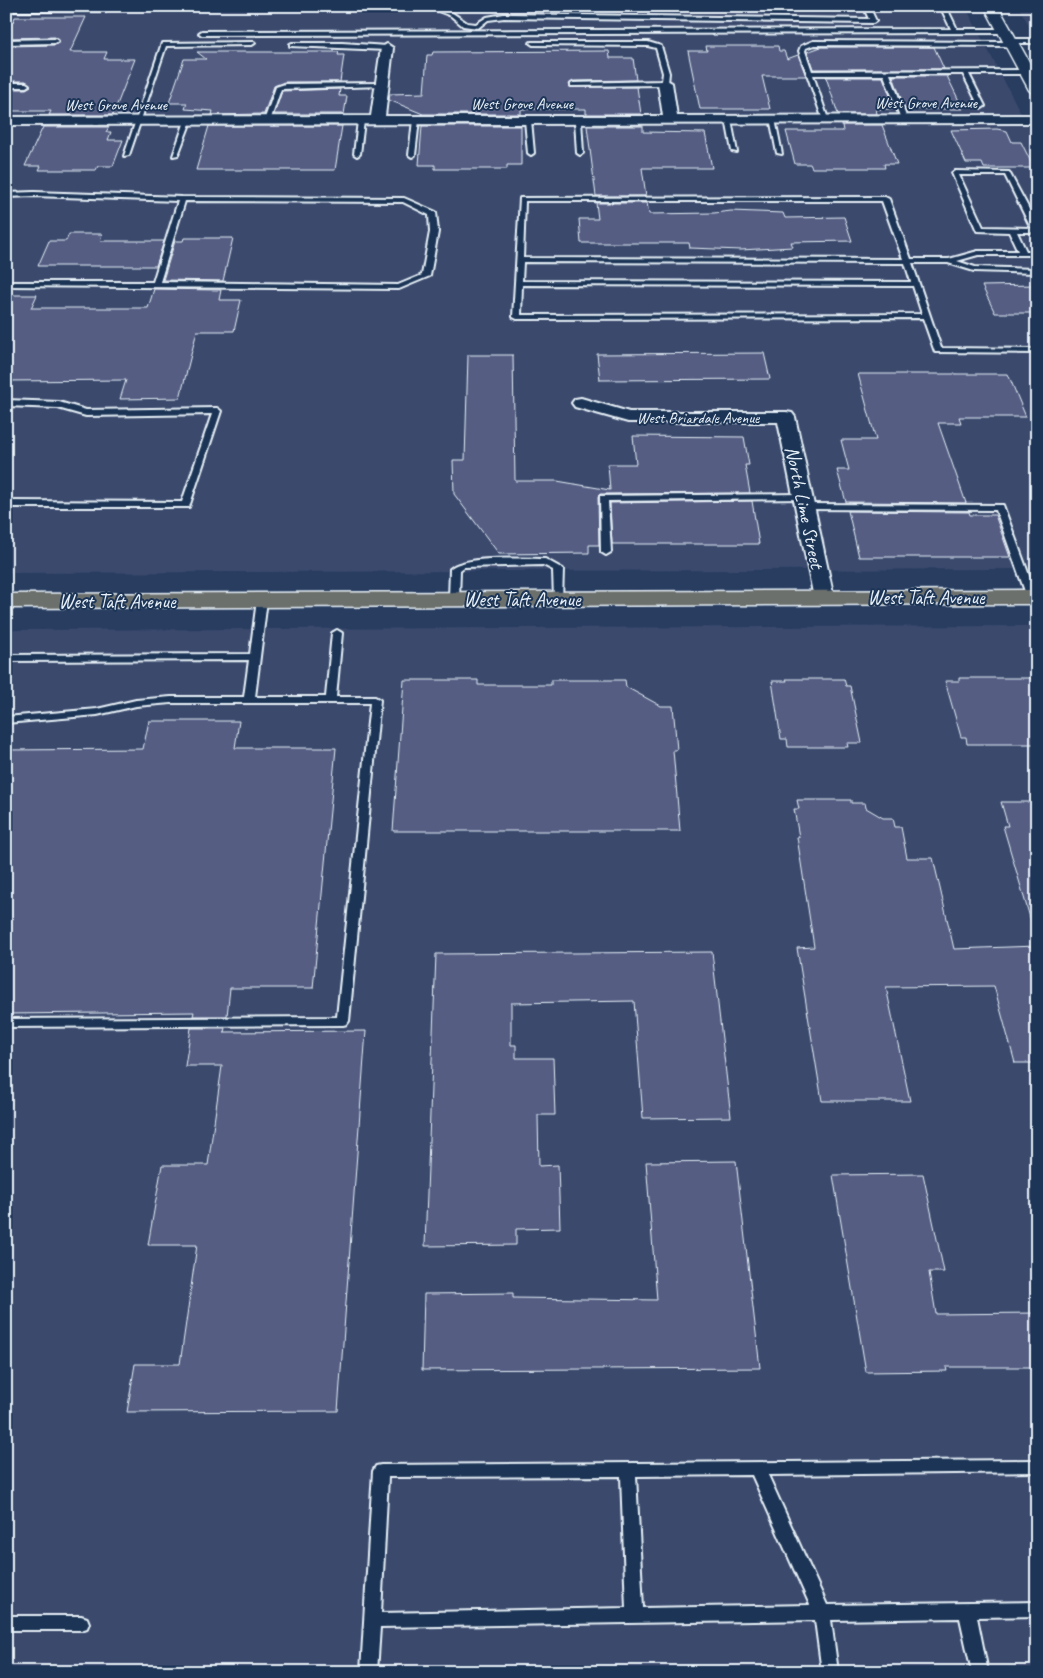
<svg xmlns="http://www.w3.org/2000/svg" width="1043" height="1678" font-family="Caveat,sans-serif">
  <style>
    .built { fill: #3a4a6d }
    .building { fill: #555d83; stroke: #e8f1f8 }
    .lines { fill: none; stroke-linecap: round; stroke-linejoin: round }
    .service-casing { stroke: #e8f1f8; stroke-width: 4 }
    .minor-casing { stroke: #e8f1f8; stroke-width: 4 }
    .secondary-casing { stroke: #e8f1f8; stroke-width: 3 }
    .primary-casing { stroke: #e8f1f8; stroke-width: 3 }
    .service { fill: #1d3557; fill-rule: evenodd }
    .minor { fill: #1d3557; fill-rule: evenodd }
    .secondary { fill: #1d3557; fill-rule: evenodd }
    .primary { fill: #6c706d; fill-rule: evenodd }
    .labels { text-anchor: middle; stroke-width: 4; stroke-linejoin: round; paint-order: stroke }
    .far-street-label { font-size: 16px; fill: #e8f1f8; stroke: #1d3557 }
    .street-label { font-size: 20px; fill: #e8f1f8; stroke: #1d3557 }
  </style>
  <rect width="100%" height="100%" fill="#283d60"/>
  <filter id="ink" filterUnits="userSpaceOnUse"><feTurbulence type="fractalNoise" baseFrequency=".02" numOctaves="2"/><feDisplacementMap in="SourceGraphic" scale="10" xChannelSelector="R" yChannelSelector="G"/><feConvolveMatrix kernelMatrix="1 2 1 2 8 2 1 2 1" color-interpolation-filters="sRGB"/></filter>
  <g filter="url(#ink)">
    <!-- built -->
    <g class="built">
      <path d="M6,6H965L1037,144V569L6,573Z"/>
      <path d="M1018,6H1037V39Z"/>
      <path d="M1037,626V1672H6V630Z"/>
    </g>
    <!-- building -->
    <g class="building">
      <path d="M15,17H86L70,52H107L104,59H135L113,115H49L51,111H6V89H26L31,86L26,81H6V46L55,45L60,42L55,37L6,38V22H13Z"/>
      <path d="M706,46H778L779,51H784L787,59L798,55L806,76H762L770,109H700L688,51H707Z"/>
      <path d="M821,47H934L944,69H813L807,52Z"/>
      <path d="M609,51L610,58H633L636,80L573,81L569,84L570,87H637L641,114H586V109H521V114H423L389,100L390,94L424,93L427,55H432L433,52Z"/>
      <path d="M197,52H339L338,55H344L340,82H284L274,86L264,114L212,115L213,111L185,109L187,103H169L184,59H206Z"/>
      <path d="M893,76H947L963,109H905Z"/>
      <path d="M826,77H883L895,109H876L877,114H838Z"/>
      <path d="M340,89L339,96H347L344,114H274L282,91Z"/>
      <path d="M842,125H882L897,164H884L885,168H812L810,164H795L786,131H843Z"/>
      <path d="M209,126H342L335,170H196Z"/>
      <path d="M422,126H521V165H507V169H435V165H419Z"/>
      <path d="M587,126H643V132L705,133L712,168H642L646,196H596Z"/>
      <path d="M43,127H109L106,132H111L108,140H123L113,166H98L96,170H39L41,166H25Z"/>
      <path d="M997,129L1007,131L1012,142H1021L1034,168H984L982,163H966L951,130Z"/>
      <path d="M596,203H647L649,214L714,213L731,211L783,213L785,218L844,217L852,241L791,242L793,247L741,250L690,248L689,243H581L579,219H598Z"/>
      <path d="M69,234H102L100,241H164L156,266H38L49,241H66Z"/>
      <path d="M184,238H233L223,281L163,280L175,241H183Z"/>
      <path d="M1037,285V313H995L982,286Z"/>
      <path d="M154,289L221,290L219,300H241L234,331H197L180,398L120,399L126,380L6,381V295H37L31,308H148Z"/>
      <path d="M764,353L770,379L600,380L597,354Z"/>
      <path d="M468,355H513L515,481H557L610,490L608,464H636L633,436L744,437L749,465H745L750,493L600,494L598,496L599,545H589V553L499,554L454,494L453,460H465Z"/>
      <path d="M858,374H1008L1026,417H959L961,423H938L966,503L846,502L837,470H849L841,440H876Z"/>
      <path d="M752,501L759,544H612L610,503Z"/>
      <path d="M848,511L969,512L970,515H995L1010,557H859Z"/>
      <path d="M959,678H1033L1037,689V744H967L966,737H961L945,681H959Z"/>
      <path d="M786,679H844L846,686H850L862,743H847L848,747H788L787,739H781L772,681H787Z"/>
      <path d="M404,680H478V685H551V680H625L626,687L661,706H673L677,750H673L680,831H393Z"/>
      <path d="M149,721H239L235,748H336L313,988H230L227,1016H193L194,1012L6,1014V750L143,749Z"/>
      <path d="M797,800H851V803H865L866,808L883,818H893L895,827H901L907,858H933L954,949L1037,946V1063H1015L994,986L886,987L910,1101H822L797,948L814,947L797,837H799L794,809H799Z"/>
      <path d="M1001,802H1037V921H1031L1003,826H1008Z"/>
      <path d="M712,952L731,1117L643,1118L634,1001L511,1003V1045H516V1058H553L555,1115H538L539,1166L558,1165L560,1228L516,1229V1245L425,1246L436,954Z"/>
      <path d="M191,1028H225L224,1032L366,1031L338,1411L127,1412L135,1364H180L197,1245H148L162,1165H208L222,1066H185Z"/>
      <path d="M736,1161L760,1368L422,1370L424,1294L513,1293V1298L657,1300L646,1162Z"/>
      <path d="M923,1174L944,1272H929L936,1314L1037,1313V1367H946L947,1371L866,1372L833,1175Z"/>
    </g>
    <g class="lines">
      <!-- service casing -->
      <g class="service-casing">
        <g id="service">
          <path d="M425,6H435L451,12L467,23L476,24L487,17L504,14L869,19L863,6H869L876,21L873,23L504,18L488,20L478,28L463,26L451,16Z"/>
          <path d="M940,6H946L957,29H1005L1008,31L1005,33L202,35L199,33L202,31L951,29Z"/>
          <path d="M6,7H105L108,9L105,11H6Z"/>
          <path d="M1010,39H1037V43H1013V45L1011,46L814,45L806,48L805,51L812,71L1027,70L1030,72L1027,74H969L985,106L982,108L979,106L963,74H890L907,119L904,121L901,119L884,75H813L828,119L823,120L799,51L801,46L813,41L1008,42Z"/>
          <path d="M6,40L55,39L58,41L55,43L6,44Z"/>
          <path d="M254,42L255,43L252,45L166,46L129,155L124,156L162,43Z"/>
          <path d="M531,42H648L661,46L669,73L668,83L665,85L571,86V84L573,83L662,81L663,73L656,48L648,46L533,45L530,43Z"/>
          <path d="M292,43H342L387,46L390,48L387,50L290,46V44Z"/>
          <path d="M6,83H26L29,85L26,87H6Z"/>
          <path d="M381,83L383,84V86L281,89L270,121L267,123L264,121L276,87L285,84Z"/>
          <path d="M416,118L419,120L415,155L412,157L409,155L413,120Z"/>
          <path d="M528,118L531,120L534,153L531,155L528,153L525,120Z"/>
          <path d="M578,118L581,120L583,153L580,155L577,153L575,120Z"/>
          <path d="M770,118L775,119L782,154L777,153Z"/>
          <path d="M188,119L191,121L178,155L173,156L185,121Z"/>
          <path d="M361,119L364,121L360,154L357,156L354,154L358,121Z"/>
          <path d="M726,119L731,120L737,152L732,151Z"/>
          <path d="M955,171L1009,172L1037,224V232H1017L1026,251H1037V255H978L957,261L975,267L1037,269V273L974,271L948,263H912L941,348L1037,349V353L935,352L923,318L517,319L513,317L520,198L885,197L889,199L911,259H949L978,251H1018L1009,232L977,231L952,173ZM959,175H1005L1031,228L983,227ZM525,201H882L903,259L523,258ZM523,262L905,263L911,282L522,281ZM522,285L913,286L922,314L521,315Z"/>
          <path d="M34,192L182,197L404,198L436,212L438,232L430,276L399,289L6,286V282H153L178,201L34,196L6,197V193ZM185,201L403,202L429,215L430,232L422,275L398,285L160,282Z"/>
          <path d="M6,400L59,402L86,410L217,408L221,411L189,507H6V501L182,502L212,414L86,416L58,408L6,406Z"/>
          <path d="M802,494L807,497L805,499L608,501L611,552L606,555L601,552L600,496Z"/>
          <path d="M804,504L1003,505L1037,597L1032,600L1027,597L996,510L801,509L799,507Z"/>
          <path d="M545,559L563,569L562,601L559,602L554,599L553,570L543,565L464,567L460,570L459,599L454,602L449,599L450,569C464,555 524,559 545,559Z"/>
          <path d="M262,597L267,600L255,697H326L332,633L337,630L342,633L336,697H375L380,700L349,1021L347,1024L343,1025L6,1027V1019L337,1017L370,703H171L136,706L97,715L6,723V717L97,709L136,700L171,697H244L249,660L6,661V655L250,654L257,600Z"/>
          <path d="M1037,1460V1472L768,1475L827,1605L1037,1602V1616L977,1617L988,1672H972L960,1618L831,1620L838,1672H822L815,1620L380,1627L377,1672H361L373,1471L376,1466L381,1465ZM752,1475L810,1605L643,1608L636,1476ZM621,1476L626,1608L381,1613L388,1477Z"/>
          <path d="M6,1616H81L87,1618L89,1623L87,1628L81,1630H6Z"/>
        </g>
      </g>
      <!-- minor casing -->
      <g class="minor-casing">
        <g id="minor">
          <path d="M387,44L393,48L385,116H663L658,83L665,79L672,83L677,116L1037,115V123L6,125V117L371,116L381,48Z"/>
          <path d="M581,398L629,412H786L792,413L795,417L834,598L831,602L824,604L817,602L814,598L778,422H628L575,407L572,403L575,399Z"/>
        </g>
      </g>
      <!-- secondary casing -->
      <g class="secondary-casing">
        <path id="secondary" d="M984,6H998L1037,76V95L1032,93L1029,90Z"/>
      </g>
      <!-- primary casing -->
      <g class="primary-casing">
        <path id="primary" d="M1037,590V604L6,608V594Z"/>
      </g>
      <!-- service -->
      <use href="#service" class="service"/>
      <!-- minor -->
      <use href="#minor" class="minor"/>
      <!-- secondary -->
      <use href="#secondary" class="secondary"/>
      <!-- primary -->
      <use href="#primary" class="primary"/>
    </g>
  </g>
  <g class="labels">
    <!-- far-street labels -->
    <g class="far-street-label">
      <text x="926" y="108">West Grove Avenue</text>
      <text x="522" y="109">West Grove Avenue</text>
      <text x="116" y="110">West Grove Avenue</text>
      <text x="698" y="423">West Briardale Avenue</text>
    </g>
    <!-- street labels -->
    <g class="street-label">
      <text transform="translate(805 507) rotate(78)" y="7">North Lime Street</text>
      <text x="926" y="604">West Taft Avenue</text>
      <text x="522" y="606">West Taft Avenue</text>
      <text x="117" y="608">West Taft Avenue</text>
    </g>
  </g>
  <!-- margin -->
  <rect width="1043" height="1678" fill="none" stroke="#1d3557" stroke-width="25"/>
  <rect x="12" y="12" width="1018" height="1653" fill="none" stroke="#e8f1f8" stroke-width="2" filter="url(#ink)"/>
</svg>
